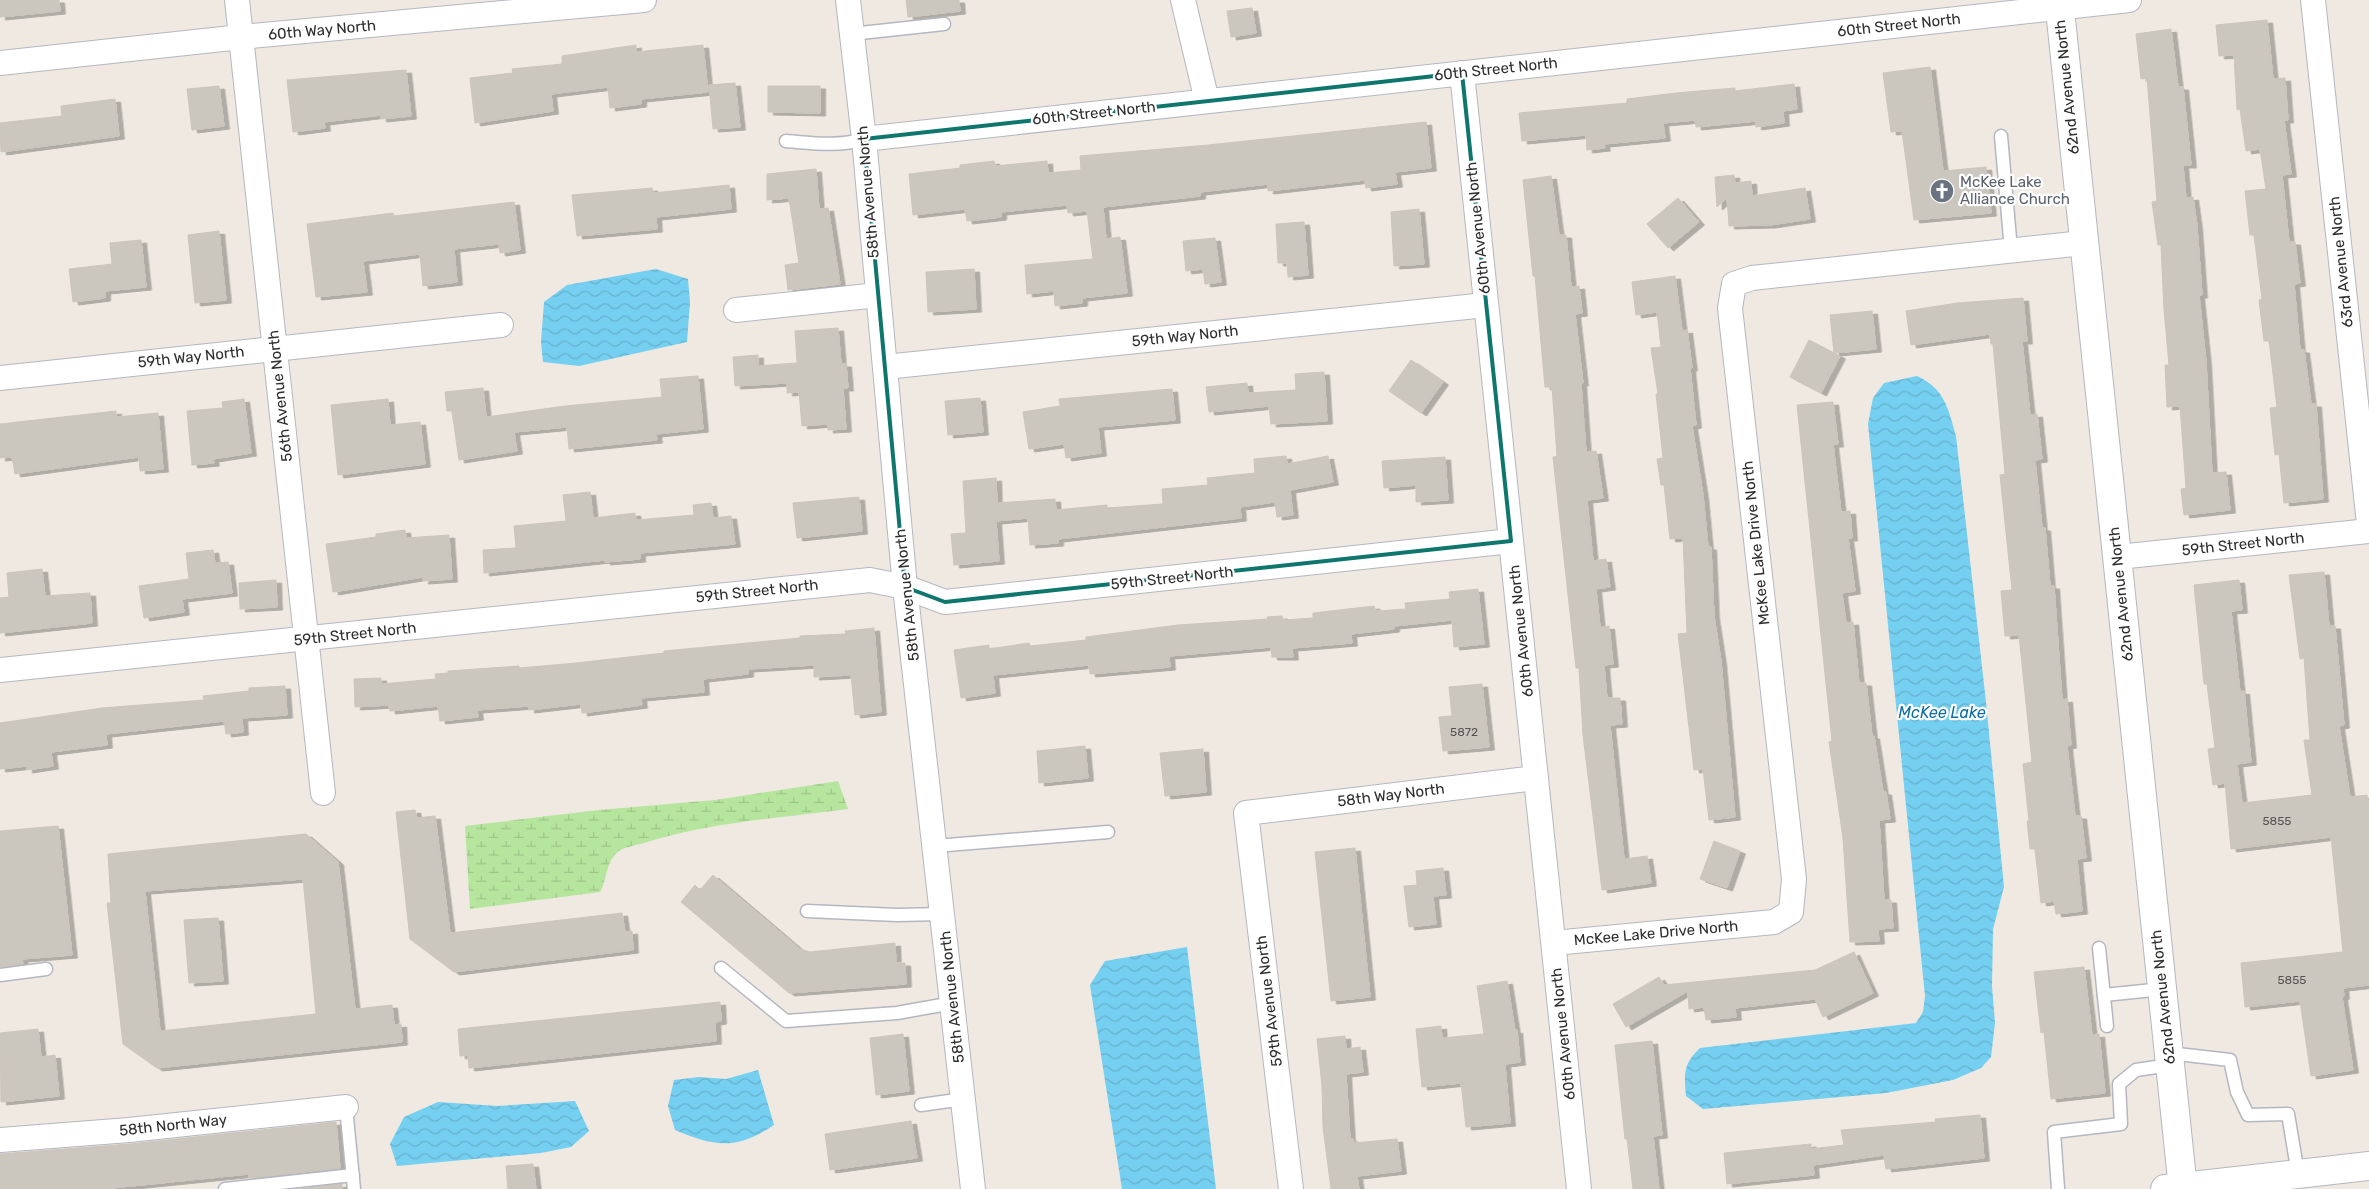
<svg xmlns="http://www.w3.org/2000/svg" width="2369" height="1189" font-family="Rubik,sans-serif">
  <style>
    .wetland { fill: url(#wetland-marsh) }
    .water { fill: url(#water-waves) }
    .building { fill: #cbc7bf; stroke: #cbc5ba; fill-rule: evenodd; filter: url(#shadow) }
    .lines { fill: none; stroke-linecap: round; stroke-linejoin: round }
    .lane-casing { stroke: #b4b7c1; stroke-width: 15 }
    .street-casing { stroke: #b4b7c1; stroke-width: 26 }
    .secondary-casing { stroke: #b4b7c1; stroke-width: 30 }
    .lane { stroke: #fff; stroke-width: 12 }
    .street { stroke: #fff; stroke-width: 24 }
    .secondary { stroke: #fff; stroke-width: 28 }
    .marked { fill: none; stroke: #0f766e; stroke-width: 4; stroke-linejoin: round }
    .labels { text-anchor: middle; stroke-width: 4.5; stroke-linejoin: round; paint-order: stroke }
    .number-label { font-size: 12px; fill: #555452 }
    .street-label { font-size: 15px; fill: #2e2e2e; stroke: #fff }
    .worship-label { font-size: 15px; fill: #5b616d; stroke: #fff; text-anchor: start }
    .water-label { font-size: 16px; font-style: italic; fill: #0d6fa3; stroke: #fff }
  </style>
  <defs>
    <pattern id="wetland-marsh" width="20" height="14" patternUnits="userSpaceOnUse" patternTransform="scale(1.25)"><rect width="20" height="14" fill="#b6e59e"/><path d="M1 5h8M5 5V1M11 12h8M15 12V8" fill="none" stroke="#9dc588"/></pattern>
    <pattern id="water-waves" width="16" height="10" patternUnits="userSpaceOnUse" patternTransform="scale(1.25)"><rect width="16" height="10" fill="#75cff0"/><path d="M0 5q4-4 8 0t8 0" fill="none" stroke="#66b2ce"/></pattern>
    <filter id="shadow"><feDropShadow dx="5.5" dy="3" stdDeviation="0" flood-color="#0004"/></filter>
  </defs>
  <rect width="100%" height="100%" fill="#efe9e1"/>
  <!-- wetland -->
  <path class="wetland" d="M838,781L848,809C780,818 710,822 644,843C637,845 625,847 619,851C605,862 608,878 600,892L470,909L465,826L599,810L715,800Z"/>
  <!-- water -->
  <g class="water">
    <path d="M656,269L688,279L690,302L687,342L579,366L543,362L541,342L544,302L567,285Z"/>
    <path d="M1917,376C1945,389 1948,408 1956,436L1986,702L2004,887L1993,929L1992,986L1995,1023L1991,1057L1981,1068L1953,1080L1886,1093L1703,1109L1686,1096C1684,1074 1683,1064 1700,1048L1916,1023L1923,1012L1925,996L1868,424L1873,398L1884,383Z"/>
    <path d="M1187,947L1216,1189H1122L1090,985L1105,961Z"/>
    <path d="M758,1070L774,1125C736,1150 715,1147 675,1130L668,1106L674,1080L699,1077L726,1079Z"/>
    <path d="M575,1101L589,1131L571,1147L541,1153L397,1166L390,1144L404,1117L438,1102L498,1106Z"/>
  </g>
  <!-- building -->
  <g class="building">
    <path d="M0,0H59L60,11L0,17Z"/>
    <path d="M906,0H959L960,11L908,17Z"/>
    <path d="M1252,8L1256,33L1231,37L1227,11Z"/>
    <path d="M2267,20L2273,79L2285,78L2288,120H2284L2291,174L2282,175L2289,242H2295L2300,283L2294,284L2300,350H2304L2311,404H2316L2323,499L2284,503L2279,454L2275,455L2270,408L2277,407L2269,341H2264L2259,300L2262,299L2254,235H2250L2245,191L2266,189L2260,149L2246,151L2240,109L2237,110L2234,55L2219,56L2216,25Z"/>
    <path d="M2171,29L2178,87H2183L2191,165H2183L2186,198L2193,197L2197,226L2202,295H2199L2206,362L2212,473L2226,472L2230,510L2184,515L2181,489L2186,488L2180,406L2167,407L2165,365H2169L2164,310L2161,245H2158L2152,202L2157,201L2147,78L2141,79L2136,34Z"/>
    <path d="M636,45V52L703,45L708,92L641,99V104L610,108L608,87L551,94L553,111L475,123L470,78L513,73L512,69L562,64V56Z"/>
    <path d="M1930,67L1943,171L1986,167L1991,213L1914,220L1902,131L1891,132L1883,73Z"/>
    <path d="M406,70L411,116L381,119V115L324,122L325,128L293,132L287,80Z"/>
    <path d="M735,83L740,127L713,129L709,85Z"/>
    <path d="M1794,84L1797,109L1783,111L1784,123L1756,127V121L1696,127L1695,120L1663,123L1665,138L1604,144L1605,148L1587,150L1586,135L1522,141L1519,113L1627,103V99L1676,93L1735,88V91Z"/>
    <path d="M219,86L224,126L192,130L187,89Z"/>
    <path d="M768,86H820V113L768,112Z"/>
    <path d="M115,99L119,136L1,152L0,123L62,116L61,106Z"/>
    <path d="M1426,122L1431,168L1395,172L1397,184L1366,188L1365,180L1268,191V184L1200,192V196L1103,207L1106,239L1120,237L1127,293L1082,298V303L1055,306L1054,291L1027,294L1025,265L1093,259L1087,211L1068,213L1067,205L1001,212V217L967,221L965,209L913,215L909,174L960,168V165L994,161L995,166L1047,161L1048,173L1081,170L1080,156L1208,145Z"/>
    <path d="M816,169L819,209L828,208L840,284L788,290L785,265L799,263L789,198L767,200V174Z"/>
    <path d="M1734,175L1735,183L1751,181L1752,196L1805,188L1810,219L1770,225L1729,226L1727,198L1717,207L1715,177Z"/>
    <path d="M1551,176L1559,235H1566L1571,287L1579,286L1582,313L1575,314L1583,383H1581L1586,452L1596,451L1603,498L1587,500L1593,561L1606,559L1610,587L1596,589L1600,627L1609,626L1613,664L1604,665L1607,698H1620L1622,724L1610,725L1624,859L1647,856L1651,883L1602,890L1583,735L1579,668H1576L1553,457L1557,456L1552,387H1545L1535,276H1533L1523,180Z"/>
    <path d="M729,185L731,209L656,217L657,229L577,236L572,195L652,188L653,193Z"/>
    <path d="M1678,198L1699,222L1668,248L1647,224Z"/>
    <path d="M514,202L520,250L500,253L499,244L454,249L457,282L423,286L420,254L363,261L367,292L316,297L307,224L393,213L394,216Z"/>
    <path d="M1419,209L1424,264L1394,266L1391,212Z"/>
    <path d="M1304,222L1308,275L1288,277L1287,263H1278L1276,224Z"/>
    <path d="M219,231L226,300L195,303L188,235Z"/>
    <path d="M1215,238L1221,282L1205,284L1203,269L1186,271L1183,241Z"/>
    <path d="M141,240L146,287L105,291V298L73,302L69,269L112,264L110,243Z"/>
    <path d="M974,269L976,309L928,312L926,272Z"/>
    <path d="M1675,276L1682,331L1687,330L1692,368H1690L1696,425L1692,426L1703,495L1708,547H1711L1714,616L1721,661L1735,817L1709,820L1703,769L1694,770L1678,634L1687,633L1683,538L1670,539L1664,485H1661L1657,459L1663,458L1656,394H1658L1651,348L1661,347L1657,312L1636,315L1632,282Z"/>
    <path d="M2023,298L2027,341H2022L2030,415L2037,414L2042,459L2035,460L2042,528H2045L2050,586H2054L2062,700L2067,699L2071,745L2067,746L2075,816H2081L2086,858L2077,859L2082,911L2056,914L2054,901L2041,903L2035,849H2030L2027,821H2029L2023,764L2032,762L2019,635L2005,636L2001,591L2012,590L2000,475L2005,474L1993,344H1991L1990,334L1911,345L1906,311L1957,303Z"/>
    <path d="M1872,311L1876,349L1834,353L1830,315Z"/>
    <path d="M838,328L841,364H846L848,388H843L846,429L828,430V424L802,426L799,392L787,393V383L735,386L733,357L758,355V366L797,363L795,331Z"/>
    <path d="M1809,340L1840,356L1821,393L1790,377Z"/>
    <path d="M1411,360L1443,382L1421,413L1389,391Z"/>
    <path d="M1324,372L1327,421L1271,424L1269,406L1209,412L1206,387L1247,383L1248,393L1296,390L1295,374Z"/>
    <path d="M698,376L703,429L656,434L657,440L569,449L567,427L514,432L517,451L459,460L452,411H447L445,392L483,388L486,417L565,406L662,397L660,379Z"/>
    <path d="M1172,389L1175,420L1098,427L1101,453L1066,458L1064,444L1029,449L1023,412L1060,406L1059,399Z"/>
    <path d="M980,398L983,432L948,435L945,401Z"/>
    <path d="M244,399L251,453L213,459L214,463L192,465L187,411L223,408L222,402Z"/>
    <path d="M388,399L390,425L420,422L425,464L338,475L331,405Z"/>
    <path d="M1833,402L1838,444H1833L1841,512L1850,511L1852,538H1848L1855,591L1842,593L1846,623L1853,622L1859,683H1866L1872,736H1874L1883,792H1886L1890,819L1879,820L1884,900H1891L1893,928L1878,929L1879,941L1850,942L1843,838L1829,742L1832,741L1797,405Z"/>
    <path d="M116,411V417L158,413L163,469L140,471L139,457L15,474L12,457L0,458V424Z"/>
    <path d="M1286,456L1287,464L1328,456L1333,482L1290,490L1293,515L1277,517L1275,502L1240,507L1241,518L1058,539V543L1030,545L1028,518L996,521L999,561L954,565L951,534L966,533L963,481L996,478L997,503L1055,499L1056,510L1107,505V508L1163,504L1162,489L1208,485L1207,478L1255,473L1254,459Z"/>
    <path d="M1445,457L1448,500L1416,502V485L1384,488L1382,461Z"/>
    <path d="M590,492L593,518L635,513L636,520L694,515L693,505L711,503L713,518L731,516L735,544L640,553V559L605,562V560L484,573L483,550L516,548L514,526L566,521L563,495Z"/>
    <path d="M859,497L862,531L797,538L793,503Z"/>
    <path d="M405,530L406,538L449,535L452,579L423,581V577L333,592L326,544L376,537V534Z"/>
    <path d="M213,550L215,563L228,562L232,593L182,599L184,612L144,618L139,586L189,579L186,553Z"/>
    <path d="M42,569L45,596L90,593L92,623L0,633V598L9,597L7,573Z"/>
    <path d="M2324,572L2329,626H2335L2344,725L2339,726L2350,797L2367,795L2369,809V985L2343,988L2344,996L2342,997L2353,1070L2311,1076L2300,1001L2245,1007L2241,963L2343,952L2331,837L2231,849L2225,783L2213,785L2208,749L2215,748L2207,684H2204L2194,585L2239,580L2242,610L2231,611L2240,692L2244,691L2251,762L2237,764L2242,803L2312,795L2304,740H2310L2304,658L2300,659L2289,575Z"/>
    <path d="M276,580L277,607L240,609L239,583Z"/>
    <path d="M1478,589L1484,644L1454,647L1452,620L1394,626V629L1351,634L1352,643L1292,648L1293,657H1272L1271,647L1169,656L1170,667L1090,674L1089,665L993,675L995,693L961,698L954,650L989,645V649L1029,643L1030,646L1086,640V637L1178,625L1268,619L1267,617L1282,616L1283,620L1313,618V613L1374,606L1376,611L1406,609L1405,603L1450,599L1449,592Z"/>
    <path d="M874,628L881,712L855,715L851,675L814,677V665L748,669V674L703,679L704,692L641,698L642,705L582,713L581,704L529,710V706L477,710L478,717L440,721L438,706L390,711L389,705L355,707L354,679L381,678V684L436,679L435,674L448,673V671L519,666V668L576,663L664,653V651L800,638V636L846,634L845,631Z"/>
    <path d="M1482,684L1489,747L1443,751L1439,717L1452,716L1449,687Z"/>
    <path d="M285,686L287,715L242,718L243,732L226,734L224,721L106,734L107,745L51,752L53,766L27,770V766L0,769V723L102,708L204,700L203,696L249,691V688Z"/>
    <path d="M1085,746L1088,778L1039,783L1037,751Z"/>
    <path d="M1203,749L1206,792L1165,796L1160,753Z"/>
    <path d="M415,810L417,818L435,816L450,933L622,913L625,932L632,931L633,950L454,972L410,939L396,812Z"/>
    <path d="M58,826L72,955L22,959L23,964L0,967V831Z"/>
    <path d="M306,834L338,862L355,1009L392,1005L394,1025L401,1024L402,1042L157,1068L123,1044L107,903H111L108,854ZM303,879L316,1014L160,1031L145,891Z"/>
    <path d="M1714,841L1740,851L1727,888L1700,879Z"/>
    <path d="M1355,848L1370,997L1331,1001L1315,852Z"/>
    <path d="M1443,868L1446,895L1433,896L1436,924L1409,927L1404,886L1417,885L1416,871Z"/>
    <path d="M713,875L800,949L810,952L895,943L896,963H905L906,984L789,993L681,902L695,885L700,890Z"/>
    <path d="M218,918L223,981L189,983L184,920Z"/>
    <path d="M1854,952L1873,993L1823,1017L1815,999L1735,1008L1736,1017L1706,1020L1704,1007L1689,1009L1688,991L1626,1027L1613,1004L1659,977L1664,985L1815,970Z"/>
    <path d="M2084,967L2092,1035L2099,1034L2105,1093L2051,1099L2044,1032L2041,1033L2034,972Z"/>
    <path d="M1507,981L1515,1031L1517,1030L1520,1062L1505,1064L1510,1123L1466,1127L1461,1083L1422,1087L1416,1029L1441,1026L1442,1038L1484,1034L1477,986Z"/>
    <path d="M720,1002L721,1021L715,1022L716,1041L469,1068L468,1055L460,1056L458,1029Z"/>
    <path d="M38,1029L41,1057L55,1055L59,1096L1,1102L0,1033Z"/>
    <path d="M903,1034L909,1091L876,1095L870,1038Z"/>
    <path d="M1345,1036L1346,1049L1360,1047L1363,1072L1346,1074L1350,1139H1353L1354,1143L1397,1139L1401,1171L1357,1176L1359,1189H1331L1323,1127L1322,1086L1317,1039Z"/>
    <path d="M1652,1041L1662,1135L1653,1136L1659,1189H1633L1627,1139H1625L1615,1045Z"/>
    <path d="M1980,1115L1984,1158L1886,1169L1884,1155L1813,1165L1814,1175L1727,1184L1724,1153L1811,1144V1149L1844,1145L1841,1130L1936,1122L1935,1119Z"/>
    <path d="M911,1121L917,1158L830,1170L825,1134Z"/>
    <path d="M336,1122L340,1168L249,1178V1174L102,1189H0V1154L130,1144Z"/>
    <path d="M533,1164L536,1189H508L506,1166Z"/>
    <path d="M342,1184V1189H300Z"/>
  </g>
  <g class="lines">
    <!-- lane casing -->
    <g class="lane-casing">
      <g id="lane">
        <path d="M851,34L944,24"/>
        <path d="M2001,136L2011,250"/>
        <path d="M786,141C812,143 839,147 864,139"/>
        <path d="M935,846L1108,832"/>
        <path d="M807,911L897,915L942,914"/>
        <path d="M2099,948L2107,1026"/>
        <path d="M721,968L786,1021L897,1013L953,1003"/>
        <path d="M0,975L46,969"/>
        <path d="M2104,995L2163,989"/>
        <path d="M2169,1053L2230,1060L2237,1092L2248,1115L2288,1114L2298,1174"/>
        <path d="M921,1105L963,1099"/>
        <path d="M346,1107L354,1189"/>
        <path d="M225,1189L353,1175"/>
        <path d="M2058,1189L2054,1132L2121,1124L2119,1084L2136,1070L2170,1065"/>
      </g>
    </g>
    <!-- street casing -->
    <g class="street-casing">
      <g id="street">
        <path d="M237,0L323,793"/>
        <path d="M848,0L864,139L905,587L973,1189"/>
        <path d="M1183,0L1207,101"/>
        <path d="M2313,0L2369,524"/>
        <path d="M0,63L241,37L644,0"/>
        <path d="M1462,73L1579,1189"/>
        <path d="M864,139L2129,0"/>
        <path d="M736,310L878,295"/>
        <path d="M885,367L1486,305"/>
        <path d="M0,378L501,325"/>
        <path d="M2118,557L2369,531"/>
        <path d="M0,670L870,580L905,587L945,602L1511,541"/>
        <path d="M1554,943L1774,922L1791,912L1794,879L1730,308L1734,284L1752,278L2083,243"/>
        <path d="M0,1140L129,1130L346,1107"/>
        <path d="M1291,1189L1246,813L1536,778"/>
      </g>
    </g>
    <!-- secondary casing -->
    <g class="secondary-casing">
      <g id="secondary">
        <path d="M2059,0L2183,1189"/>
        <path d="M2165,1189L2369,1166"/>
      </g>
    </g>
    <!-- lane -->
    <use href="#lane" class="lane"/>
    <!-- street -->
    <use href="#street" class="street"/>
    <!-- secondary -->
    <use href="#secondary" class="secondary"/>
  </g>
  <!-- marked area -->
  <path class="marked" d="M1462,73L1511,541L945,602L905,587L864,139Z"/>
  <!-- icons -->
  <defs>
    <g id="church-disc" transform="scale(1.25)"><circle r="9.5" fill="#6b7280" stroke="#fff"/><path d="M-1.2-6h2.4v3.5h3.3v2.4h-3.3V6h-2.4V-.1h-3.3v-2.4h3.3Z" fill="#fff"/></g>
  </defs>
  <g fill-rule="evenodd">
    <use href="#church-disc" x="1942" y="191"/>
  </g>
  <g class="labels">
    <!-- number labels -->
    <g class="number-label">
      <text x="1464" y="736">5872</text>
      <text x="2277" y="825">5855</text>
      <text x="2292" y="984">5855</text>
    </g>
    <!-- street labels -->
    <g class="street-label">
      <text transform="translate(1899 25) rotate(-6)" y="5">60th Street North</text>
      <text transform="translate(322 30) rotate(-5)" y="5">60th Way North</text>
      <text transform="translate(1496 69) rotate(-6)" y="5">60th Street North</text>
      <text transform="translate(2067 87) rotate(-96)" y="5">62nd Avenue North</text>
      <text transform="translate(1094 113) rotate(-6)" y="5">60th Street North</text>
      <text transform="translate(868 192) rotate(-95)" y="5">58th Avenue North</text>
      <text transform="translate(1478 228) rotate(-96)" y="5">60th Avenue North</text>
      <text transform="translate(2341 262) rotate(-96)" y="5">63rd Avenue North</text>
      <text transform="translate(1185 336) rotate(-6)" y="5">59th Way North</text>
      <text transform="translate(191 357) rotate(-6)" y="5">59th Way North</text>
      <text transform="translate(280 396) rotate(-96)" y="5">56th Avenue North</text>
      <text transform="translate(1756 543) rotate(-96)" y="5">McKee Lake Drive North</text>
      <text transform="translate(2243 544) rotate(-6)" y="5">59th Street North</text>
      <text transform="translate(1172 578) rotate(-6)" y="5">59th Street North</text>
      <text transform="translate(757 591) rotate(-6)" y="5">59th Street North</text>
      <text transform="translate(2121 594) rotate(-96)" y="5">62nd Avenue North</text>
      <text transform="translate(907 595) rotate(-96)" y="5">58th Avenue North</text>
      <text transform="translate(1521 631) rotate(-96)" y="5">60th Avenue North</text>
      <text transform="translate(355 634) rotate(-6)" y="5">59th Street North</text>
      <text transform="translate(1391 795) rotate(-7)" y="5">58th Way North</text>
      <text transform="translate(1656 933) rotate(-5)" y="5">McKee Lake Drive North</text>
      <text transform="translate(952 997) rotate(-96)" y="5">58th Avenue North</text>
      <text transform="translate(2163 997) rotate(-96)" y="5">62nd Avenue North</text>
      <text transform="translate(1269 1001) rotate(-97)" y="5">59th Avenue North</text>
      <text transform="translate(1563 1034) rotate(-96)" y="5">60th Avenue North</text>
      <text transform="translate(173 1125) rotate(-6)" y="5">58th North Way</text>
    </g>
    <!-- worship labels -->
    <g class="worship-label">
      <text x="1960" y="187">McKee Lake<tspan x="1960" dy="17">Alliance Church</tspan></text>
    </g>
    <!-- water labels -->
    <g class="water-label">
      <text x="1942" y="718">McKee Lake</text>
    </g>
  </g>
</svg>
